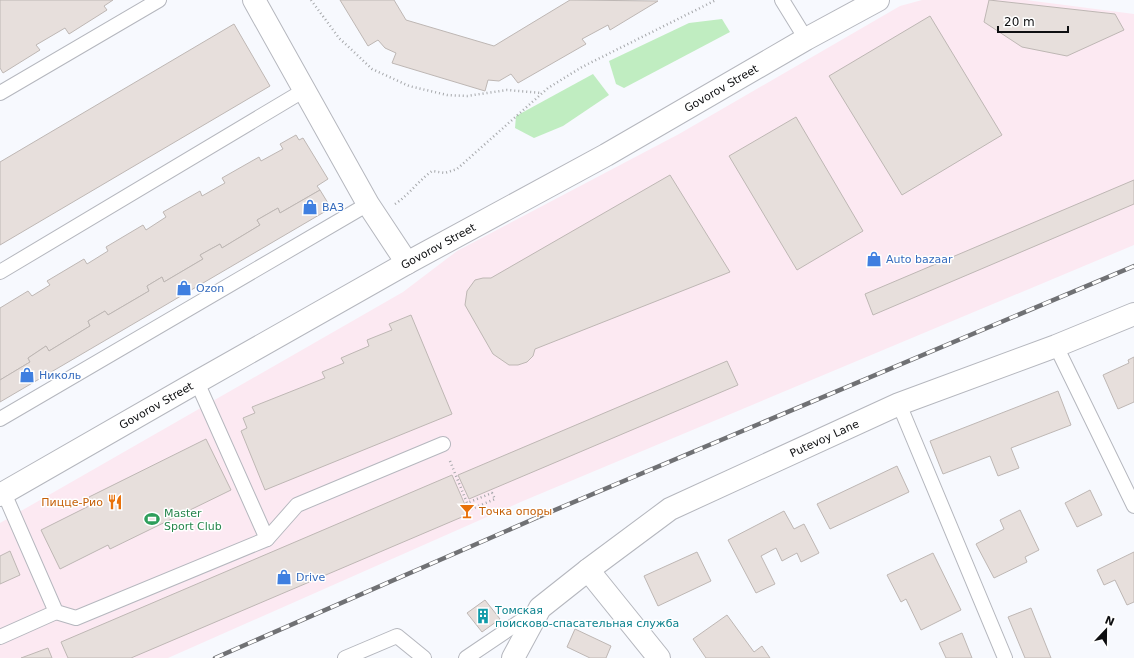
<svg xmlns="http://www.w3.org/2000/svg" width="1134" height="658" font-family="'DejaVu Sans',sans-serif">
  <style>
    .commercial { fill: #fce9f2 }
    .green { fill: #c0edc1 }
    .building { fill: #e7dfdc; stroke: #beb7b4 }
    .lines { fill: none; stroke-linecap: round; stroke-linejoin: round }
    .lane-casing { stroke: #b5b7be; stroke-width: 16 }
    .street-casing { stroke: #b5b7be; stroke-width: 24 }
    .secondary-casing { stroke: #b5b7be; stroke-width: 24 }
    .path { stroke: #a5a7aa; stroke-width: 2.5; stroke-dasharray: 1 3; stroke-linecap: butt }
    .lane { stroke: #fff; stroke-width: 14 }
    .street { stroke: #fff; stroke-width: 22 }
    .secondary { stroke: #fff; stroke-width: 22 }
    .rail-casing { stroke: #707174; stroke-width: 4.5 }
    .rail { stroke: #fff; stroke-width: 3; stroke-dasharray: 9; stroke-linecap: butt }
    .labels { text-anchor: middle; stroke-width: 3; stroke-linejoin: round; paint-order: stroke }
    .street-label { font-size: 11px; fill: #0e0f11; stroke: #fff }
    .shop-label { font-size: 11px; fill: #366cbe; stroke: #fff; text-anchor: start }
    .food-label { font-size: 11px; fill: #c56008; stroke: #fff; text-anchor: end }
    .leisure-label { font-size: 11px; fill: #27864d; stroke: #fff; text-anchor: start }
    .culture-label { font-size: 11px; fill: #0d838f; stroke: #fff; text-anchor: start }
  </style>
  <rect width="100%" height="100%" fill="#f7f9fe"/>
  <!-- commercial -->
  <path class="commercial" d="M922,0H1026L1134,14V245L523,501L168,658H0V523L403,292L457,251L679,134L900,6Z"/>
  <!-- green -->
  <g class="green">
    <path d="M722,19L730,32L624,88L616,84L609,61L689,23Z"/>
    <path d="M593,74L609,95L563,126L534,138L515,128L516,116Z"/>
  </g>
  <!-- building -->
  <g class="building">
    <path d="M0,0H113L104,6L107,10L69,34L65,28L36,45L40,50L3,73L0,68Z"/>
    <path d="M340,0H394L406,20L494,46L570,0L658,1L610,30L608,25L582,39L586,44L518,83L511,74L499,81L488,80L485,91L392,63L396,53L385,48L378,40L368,46Z"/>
    <path d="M989,0L1115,14L1124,30L1067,56L1022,47L984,22Z"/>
    <path d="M930,16L1002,135L902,195L829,76Z"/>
    <path d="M234,24L270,86L0,245V162Z"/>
    <path d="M796,117L863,231L797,270L729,156Z"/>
    <path d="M296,135L299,140L303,138L328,179L317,186L320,190L280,213L278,208L257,220L260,225L222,248L220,244L200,255L203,259L164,282L162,277L147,286L149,291L108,315L105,311L88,321L90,326L49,351L46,346L28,358L30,362L0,380V308L28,291L32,296L50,285L47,281L84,259L87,264L108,251L106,247L143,225L146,230L166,217L163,212L200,191L202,196L225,183L222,178L259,157L261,161L283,149L280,144Z"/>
    <path d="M670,175L730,272L535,349L533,356L527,362L518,365H509L493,354L465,305L467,291L475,280L483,278H491Z"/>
    <path d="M1134,180V204L873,315L865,294Z"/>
    <path d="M320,190L331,208L0,402V380L30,362L28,358L46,346L49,351L90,326L88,321L105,311L108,315L149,291L147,286L162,277L164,282L203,259L200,255L220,244L222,248L260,225L257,220L278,208L280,213Z"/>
    <path d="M411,315L452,414L265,490L241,431L247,428L243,418L255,413L252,407L325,378L322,372L344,363L341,358L369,346L367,340L392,330L389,324Z"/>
    <path d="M1134,357V402L1118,409L1103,375L1129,363L1128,360Z"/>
    <path d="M727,361L738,385L469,499L458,475Z"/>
    <path d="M1058,391L1071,425L1011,448L1019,468L998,476L990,456L943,474L930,441Z"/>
    <path d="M206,439L231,490L110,549L108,545L60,569L41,530L93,504L89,497Z"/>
    <path d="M897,466L909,492L830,529L817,504Z"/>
    <path d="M452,475L469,514L131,658H68L61,642Z"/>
    <path d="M1090,490L1102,515L1077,527L1065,503Z"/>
    <path d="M1020,510L1039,550L1025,557L1027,562L994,578L976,544L1004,529L1000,520Z"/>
    <path d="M784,511L794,529L804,524L819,553L801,562L797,553L782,561L776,548L761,556L775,584L756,593L728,540Z"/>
    <path d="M10,551L20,575L0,584V556Z"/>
    <path d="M697,552L711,581L658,606L644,576Z"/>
    <path d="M1134,552V602L1127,605L1115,580L1104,585L1097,570Z"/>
    <path d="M933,553L961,610L921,630L906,599L901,602L887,575Z"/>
    <path d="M485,600L500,619L482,632L467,613Z"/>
    <path d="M1031,608L1051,658H1025L1008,617Z"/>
    <path d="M727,615L754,652L762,646L770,658H706L693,639Z"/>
    <path d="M575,629L611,646L606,658H590L567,647Z"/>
    <path d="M962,633L972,658H946L939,643Z"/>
    <path d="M48,648L52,658H21Z"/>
  </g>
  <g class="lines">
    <!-- lane casing -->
    <g class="lane-casing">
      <g id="lane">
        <path d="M782,0L806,39"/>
        <path d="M0,93L159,0"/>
        <path d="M0,272L303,91"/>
        <path d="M1056,346L1134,506"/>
        <path d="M197,382L267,539"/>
        <path d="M899,404L1005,658"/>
        <path d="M0,419L368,204"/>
        <path d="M4,493L56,612L76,618L267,539L297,505L443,444"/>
        <path d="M0,637L56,612"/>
        <path d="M345,658L397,636L424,658"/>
        <path d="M466,658L537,610"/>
      </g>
    </g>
    <!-- street casing -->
    <g class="street-casing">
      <g id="street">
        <path d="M254,0L368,204L407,263"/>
        <path d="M588,570L659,658"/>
        <path id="s1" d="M513,658L540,608L588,570L670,509L899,404L1056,346L1134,314"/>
      </g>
    </g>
    <!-- secondary casing -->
    <g class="secondary-casing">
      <g id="secondary">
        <path id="s2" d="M0,495L197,382L407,263L606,155L806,39L878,0"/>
      </g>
    </g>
    <!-- path -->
    <g class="path">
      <path d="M311,0L339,38L372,69L409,86L447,95L467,96L507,90L542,93"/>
      <path d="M395,204C409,195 418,181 432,171L445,173L457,169L548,88L582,67L716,0"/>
      <path d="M450,461L467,503L492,493L495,499L467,511"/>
    </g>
    <!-- lane -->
    <use href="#lane" class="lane"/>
    <!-- street -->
    <use href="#street" class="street"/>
    <!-- secondary -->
    <use href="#secondary" class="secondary"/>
    <!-- rail casing -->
    <g class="rail-casing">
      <path id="rail" d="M215,658L536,518L1134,266"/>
    </g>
    <!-- rail -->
    <use href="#rail" class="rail"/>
  </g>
  <!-- icons -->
  <defs>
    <g id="shop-bare" transform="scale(1.2)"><path d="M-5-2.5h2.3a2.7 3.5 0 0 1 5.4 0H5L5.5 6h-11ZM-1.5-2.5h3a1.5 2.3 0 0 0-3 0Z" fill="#3f7fe0" stroke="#fff" stroke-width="2.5" paint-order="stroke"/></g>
    <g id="restaurant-bare" transform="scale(1.2)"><path d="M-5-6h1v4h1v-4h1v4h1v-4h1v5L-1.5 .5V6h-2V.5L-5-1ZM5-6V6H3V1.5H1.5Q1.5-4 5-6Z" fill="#e8710a" stroke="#fff" stroke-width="2.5" paint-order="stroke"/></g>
    <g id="bar-bare" transform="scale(1.2)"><path d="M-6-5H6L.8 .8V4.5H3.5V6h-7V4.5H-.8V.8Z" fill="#e8710a" stroke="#fff" stroke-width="2.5" paint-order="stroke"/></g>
    <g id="stadium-bare" transform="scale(1.2)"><path d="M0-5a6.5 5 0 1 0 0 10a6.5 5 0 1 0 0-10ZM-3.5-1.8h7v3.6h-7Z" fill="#2e9e5b" stroke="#fff" stroke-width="2.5" paint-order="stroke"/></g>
    <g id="building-bare" transform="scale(1.2)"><path d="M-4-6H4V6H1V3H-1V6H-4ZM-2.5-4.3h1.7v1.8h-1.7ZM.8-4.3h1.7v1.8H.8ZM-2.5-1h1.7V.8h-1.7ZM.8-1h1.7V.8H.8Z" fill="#0f9aa8" stroke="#fff" stroke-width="2.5" paint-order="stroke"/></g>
  </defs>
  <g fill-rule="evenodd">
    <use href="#shop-bare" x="310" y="207"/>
    <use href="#shop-bare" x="874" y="259"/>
    <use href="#shop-bare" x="184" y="288"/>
    <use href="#shop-bare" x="27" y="375"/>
    <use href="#restaurant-bare" x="115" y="502"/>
    <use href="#bar-bare" x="467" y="511"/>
    <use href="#stadium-bare" x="152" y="519"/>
    <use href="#shop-bare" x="284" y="577"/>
    <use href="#building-bare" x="483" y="616"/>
  </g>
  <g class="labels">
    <!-- street labels -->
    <g class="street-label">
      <text dy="4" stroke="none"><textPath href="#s2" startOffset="828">Govorov Street</textPath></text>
      <text dy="4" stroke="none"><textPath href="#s2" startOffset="504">Govorov Street</textPath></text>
      <text dy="4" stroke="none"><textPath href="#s2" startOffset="180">Govorov Street</textPath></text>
      <text dy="4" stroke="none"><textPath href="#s1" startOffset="390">Putevoy Lane</textPath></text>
    </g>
    <!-- shop labels -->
    <g class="shop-label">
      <text x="322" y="211">ВАЗ</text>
      <text x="886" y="263">Auto bazaar</text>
      <text x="196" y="292">Ozon</text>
      <text x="39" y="379">Николь</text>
      <text x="296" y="581">Drive</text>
    </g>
    <!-- food labels -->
    <g class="food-label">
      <text x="103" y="506">Пицце-Рио</text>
      <text x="479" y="515" text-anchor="start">Точка опоры</text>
    </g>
    <!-- leisure labels -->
    <g class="leisure-label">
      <text x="164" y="517">Master<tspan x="164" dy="13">Sport Club</tspan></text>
    </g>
    <!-- culture labels -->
    <g class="culture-label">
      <text x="495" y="614">Томская<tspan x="495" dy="13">поисково-спасательная служба</tspan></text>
    </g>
  </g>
  <!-- north arrow -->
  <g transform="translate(1106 630) rotate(22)" stroke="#ffffff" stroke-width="3" paint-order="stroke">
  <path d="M0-3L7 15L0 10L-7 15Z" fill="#0e0f11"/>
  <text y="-6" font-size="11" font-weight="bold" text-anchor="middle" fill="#0e0f11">N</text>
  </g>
  <!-- scale -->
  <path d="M998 26v6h70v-6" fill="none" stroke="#0e0f11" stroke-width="2"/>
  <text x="1004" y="26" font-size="12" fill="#0e0f11" stroke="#ffffff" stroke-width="3" paint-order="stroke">20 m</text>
</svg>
